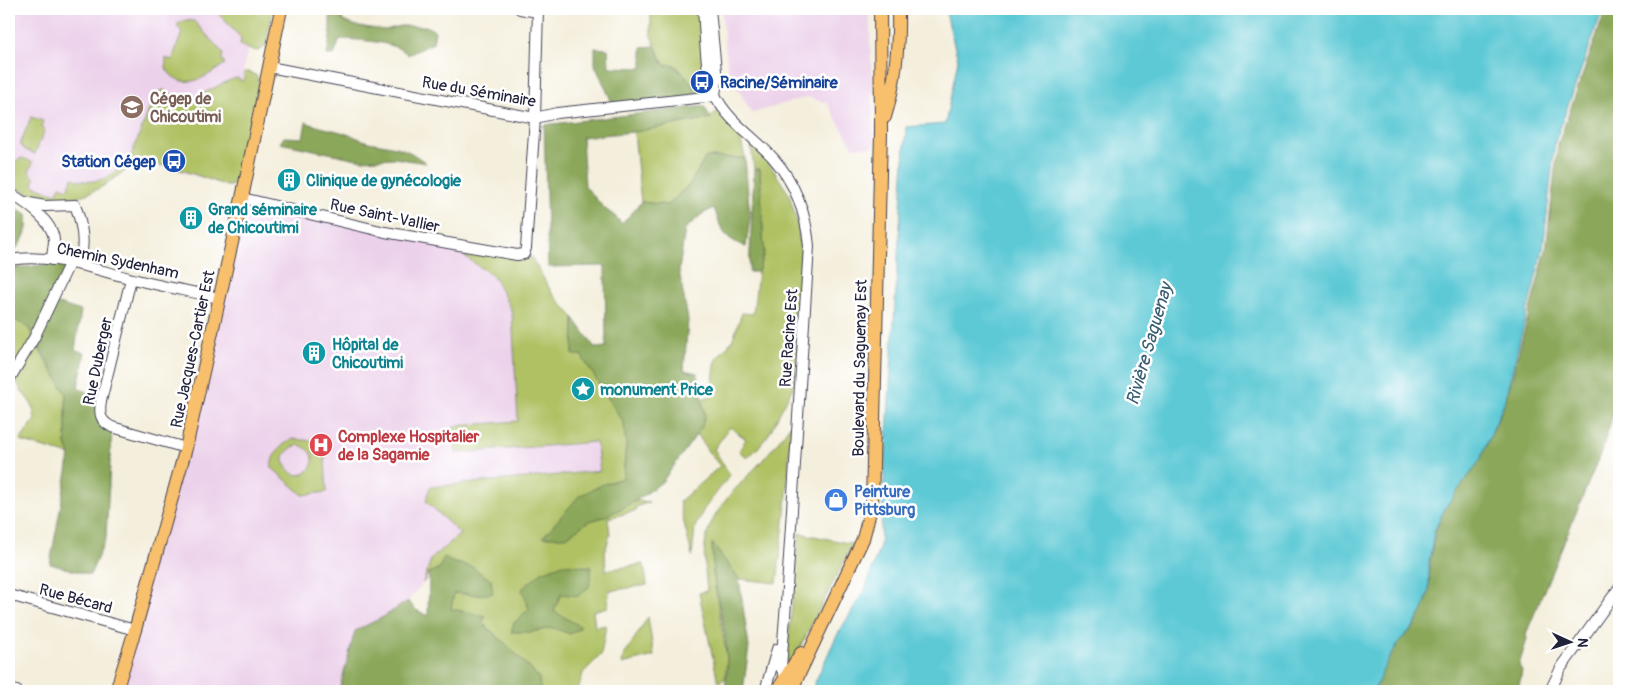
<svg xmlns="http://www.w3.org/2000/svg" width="1628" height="700" font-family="Pangolin,sans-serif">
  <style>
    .built { fill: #ecd1ea }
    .green { fill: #afc164; stroke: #687250; fill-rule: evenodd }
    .forest { fill: #8ba75a; stroke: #56644a }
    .water { fill: #5dc9d5; stroke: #407688 }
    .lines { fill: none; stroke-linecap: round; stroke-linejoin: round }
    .minor-casing { stroke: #424153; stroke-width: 12 }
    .major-casing { stroke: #424153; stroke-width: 14 }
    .minor { stroke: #fff; stroke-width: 10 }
    .major { stroke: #f8bf6c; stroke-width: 12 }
    .labels { text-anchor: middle; stroke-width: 5; stroke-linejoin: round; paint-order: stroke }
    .transit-label { font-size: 16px; font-weight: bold; fill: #164399; stroke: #fff; text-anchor: start }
    .street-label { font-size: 16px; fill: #22223b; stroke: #fff }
    .education-label { font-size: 16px; font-weight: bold; fill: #785e54; stroke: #fff; text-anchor: start }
    .culture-label { font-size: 16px; font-weight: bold; fill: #0d838f; stroke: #fff; text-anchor: start }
    .health-label { font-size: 16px; font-weight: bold; fill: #be3a42; stroke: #fff; text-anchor: start }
    .shop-label { font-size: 16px; font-weight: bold; fill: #366cbe; stroke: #fff; text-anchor: start }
    .water-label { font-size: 18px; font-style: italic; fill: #375c71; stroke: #fff }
  </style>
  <rect width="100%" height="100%" fill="#fff"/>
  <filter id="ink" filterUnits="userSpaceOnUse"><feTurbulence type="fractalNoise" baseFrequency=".02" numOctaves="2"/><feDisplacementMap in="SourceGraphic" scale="10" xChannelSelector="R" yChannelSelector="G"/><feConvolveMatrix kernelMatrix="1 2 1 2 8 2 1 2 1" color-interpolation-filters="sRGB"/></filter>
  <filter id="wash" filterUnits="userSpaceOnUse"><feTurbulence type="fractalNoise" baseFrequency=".0096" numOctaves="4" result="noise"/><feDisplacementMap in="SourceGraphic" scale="20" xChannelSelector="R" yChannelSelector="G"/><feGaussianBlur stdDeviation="1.12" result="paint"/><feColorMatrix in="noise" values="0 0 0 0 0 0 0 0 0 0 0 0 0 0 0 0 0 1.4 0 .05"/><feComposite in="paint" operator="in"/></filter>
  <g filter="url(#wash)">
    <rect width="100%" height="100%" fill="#f4efdd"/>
    <!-- built -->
    <g class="built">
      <path d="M9,9H273L266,46L258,51L248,50L245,60L242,80L245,81L250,129L237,182L232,186H228L156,164L133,167L102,187L90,193L63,199L49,198L33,195L19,191L9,184Z"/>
      <path d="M721,9H869L874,147H853L827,103L807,97L752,113L728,71Z"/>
      <path d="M242,198L463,246V255L494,277L512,312L518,422L454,426L597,441L600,471L430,487L426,501L461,534L431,559L423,583L408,601L385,616L355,631L339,691H116L135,630Z"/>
    </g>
    <!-- green -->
    <g class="green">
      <path d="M207,9H273L266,46L258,51L248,49L240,45L241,38L214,9L208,11Z"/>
      <path d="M651,9H703L715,96L697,98L693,84L675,65H664L651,36Z"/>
      <path d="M186,20L194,21L196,23L223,53L222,59L225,64C210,74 190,90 172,76C166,71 165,66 166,58L172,60L182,32L177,26L178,24Z"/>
      <path d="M244,72H249L257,76L259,84L238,178C237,183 234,186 228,186C206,179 166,162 143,164C127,167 117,177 103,186C73,204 38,202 9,184V172L12,163L22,158L33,162L29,172L35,178L33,185L56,194L60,186L68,189L72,178C92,185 111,181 122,162L128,164L155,94L163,90C195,108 208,87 236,78L244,81Z"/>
      <path d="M716,111C736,117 741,140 745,158L706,157L690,184L668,205L641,202L634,132L711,118Z"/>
      <path d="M31,117L43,121L41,128L45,129L35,154L25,150L20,144Z"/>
      <path d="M751,145L770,165L789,194L798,225L802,266L797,366L792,389L769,434L757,449L747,458L739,451L746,439L730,427L714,449L730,475L704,509L695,527L692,556L679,502L720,466L707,450L697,433C706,422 705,412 702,399L711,396L716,359L732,341L742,313L753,314L758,272L764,252L760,169H754Z"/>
      <path d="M463,246L517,255L526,248L552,293L574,318L573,354L581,355L624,423L626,445L623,478L604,484L566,537L589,521L604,517L636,501L649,502L636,507L635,511L608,518L610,534L605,552L606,570L644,564L647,585L609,591L608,607L593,611L595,627L606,625L601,655L583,673L578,691H540L539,678L508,646L482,623L486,616L451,609L454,593L479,595L472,567L451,562L444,558L440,568L429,573L423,583L431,559L460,534L426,501L430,487L600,471L596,442L456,453L454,426L518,421L512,312L494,277L463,255Z"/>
      <path d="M9,317L28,327L43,356L66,393V444L70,455L20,441L35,419L32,405L21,390L9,368Z"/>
      <path d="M791,424L787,495L777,583L739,579L712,544L713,575L727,659L725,679L718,682L699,593L707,591C706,576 703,559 705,545C709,511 738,487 760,463C771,451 781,438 791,424Z"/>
      <path d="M292,439L324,442L327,492L303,495L272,468C270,456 281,445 292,439ZM299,445C330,455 302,489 287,468C279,457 288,448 299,445Z"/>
      <path d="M799,533L853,544L798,651L786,667Z"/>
      <path d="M648,617L654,656L622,664L623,657Z"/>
    </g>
    <!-- forest -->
    <g class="forest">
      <path d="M330,9H341L340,12L343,21L357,26L385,30L400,26H426L435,31L433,43L408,55C396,41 358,40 340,39L334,55H327L330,37Z"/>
      <path d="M1606,9H1619V395L1602,450L1526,634L1527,639L1519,665L1522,671L1518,691H1374L1387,661L1400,641L1415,626L1423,610L1429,591L1430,562L1435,532L1445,508L1480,460L1505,403L1546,250L1558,144Z"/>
      <path d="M655,46L664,65H674L693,84L697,98L614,107L595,65V48L608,49L609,67L642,68V47Z"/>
      <path d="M704,106L711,118L634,132L582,137L585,186L604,208L616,217L622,224L641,202L668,205L690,184L706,157L745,158L750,217L746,247C722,237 722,231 714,208L702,214L685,229L679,270L688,320L684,370L697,373L705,415L702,427L662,482L636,501L604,517L589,521L566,537H543L579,496L604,484L623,478L626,445L624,423L581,355H573L574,318L595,348L606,347L605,266L548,267L544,125Z"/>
      <path d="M306,122C319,128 333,129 347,134C354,136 361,140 369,142C395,147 404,146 426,163L394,158L362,160L280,143L284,137L303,138Z"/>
      <path d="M754,169H760L764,252L758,272H749Z"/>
      <path d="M9,204L27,215C29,229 25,238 16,249L9,250Z"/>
      <path d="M70,262L52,302L81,311L75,350L85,353L78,387L101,401L100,410L112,427L106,538L90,575L50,564L70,455L66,444V394L28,327L9,317V269Z"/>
      <path d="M712,543L739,579L749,647L743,691H722C736,669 718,604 714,577C712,566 713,554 712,543Z"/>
      <path d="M444,557L451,562L472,567L491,580L493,593L479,595L454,593L451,609L486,616L482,623L508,646L539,678L540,691H339L355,631L385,616L408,601L416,610L428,616L429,573L440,568Z"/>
      <path d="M563,564L592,567L589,587L578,596L561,594L554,611L581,627L570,634L553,628L531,632H511L514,623L529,609L522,589L542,572Z"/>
    </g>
    <!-- water -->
    <path class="water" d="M945,9H1603L1555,142L1543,249L1504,403L1480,460L1445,508L1434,532L1429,562V591L1423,610L1414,626L1400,641L1387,661L1374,691H811L836,637L865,590L880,546L906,127L945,124L958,60Z"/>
  </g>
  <g filter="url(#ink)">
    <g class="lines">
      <!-- minor casing -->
      <g class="minor-casing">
        <g id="minor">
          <path d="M520,9L538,12"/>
          <path d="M703,9C705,31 705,77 715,95C729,123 755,137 774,159C796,184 806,213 809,246L786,603L781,668L788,683"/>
          <path d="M710,9L717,81L715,95"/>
          <path d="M269,67L535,118L557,113L715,96"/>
          <path d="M9,193C24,201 53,221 54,240C54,246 52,253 52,260"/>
          <path d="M242,198L385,232L517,255L524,254L526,248L535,118L538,9"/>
          <path d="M24,202L45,206L75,205C82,223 86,246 79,264"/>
          <path d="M9,260C50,253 90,268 129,278C159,286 189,291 219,298"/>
          <path d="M131,279L101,401C99,414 100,421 112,427L186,448"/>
          <path d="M9,380L34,338L70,262"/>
          <path d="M9,595L135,630"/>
          <path d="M9,689L17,691"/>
          <path d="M765,691L777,649"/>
          <path d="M1550,691L1561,668L1619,588"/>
        </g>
      </g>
      <!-- major casing -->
      <g class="major-casing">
        <g id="major">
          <path d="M885,117C896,81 899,47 898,9"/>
          <path d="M116,691L135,630L186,448L242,198L281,9"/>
          <path d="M777,691L801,653"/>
          <path d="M791,691L863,539L872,504L881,132L880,9"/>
        </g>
      </g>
      <!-- minor -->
      <use href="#minor" class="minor"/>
      <!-- major -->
      <use href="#major" class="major"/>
    </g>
  </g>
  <!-- icons -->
  <defs>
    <g id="bus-disc" transform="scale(1.25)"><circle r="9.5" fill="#1a4fb4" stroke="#fff"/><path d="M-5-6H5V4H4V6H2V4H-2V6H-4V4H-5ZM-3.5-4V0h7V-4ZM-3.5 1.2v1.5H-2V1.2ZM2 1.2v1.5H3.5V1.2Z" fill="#fff"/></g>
    <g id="university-disc" transform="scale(1.25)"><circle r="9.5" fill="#8d6e63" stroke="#fff"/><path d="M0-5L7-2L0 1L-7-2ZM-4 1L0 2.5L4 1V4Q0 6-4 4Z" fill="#fff"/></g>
    <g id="building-disc" transform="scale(1.25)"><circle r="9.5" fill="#0f9aa8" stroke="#fff"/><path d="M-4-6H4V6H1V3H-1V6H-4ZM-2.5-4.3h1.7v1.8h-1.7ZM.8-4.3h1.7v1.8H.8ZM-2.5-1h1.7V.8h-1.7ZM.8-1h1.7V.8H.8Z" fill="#fff"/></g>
    <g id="sight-disc" transform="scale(1.25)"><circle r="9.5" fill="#0f9aa8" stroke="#fff"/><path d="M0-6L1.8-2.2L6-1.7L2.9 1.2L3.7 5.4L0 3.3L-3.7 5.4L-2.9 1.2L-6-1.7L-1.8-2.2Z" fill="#fff"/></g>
    <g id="hospital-disc" transform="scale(1.25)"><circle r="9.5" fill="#e0444e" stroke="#fff"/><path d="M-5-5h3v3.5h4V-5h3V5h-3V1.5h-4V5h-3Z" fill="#fff"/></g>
    <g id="shop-disc" transform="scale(1.25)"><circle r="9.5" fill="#3f7fe0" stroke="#fff"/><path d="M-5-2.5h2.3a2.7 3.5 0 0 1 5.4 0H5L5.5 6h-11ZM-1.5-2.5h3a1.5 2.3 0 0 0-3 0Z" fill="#fff"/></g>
  </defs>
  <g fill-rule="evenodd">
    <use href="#bus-disc" x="702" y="82"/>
    <use href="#university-disc" x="132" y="107"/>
    <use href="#bus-disc" x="174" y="161"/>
    <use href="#building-disc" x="289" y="180"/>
    <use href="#building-disc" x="191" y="218"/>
    <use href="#building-disc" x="314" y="353"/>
    <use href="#sight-disc" x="583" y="389"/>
    <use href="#hospital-disc" x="321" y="445"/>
    <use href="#shop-disc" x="836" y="500"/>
  </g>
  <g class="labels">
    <!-- transit labels -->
    <g class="transit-label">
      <text x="720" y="88">Racine/Séminaire</text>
      <text x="156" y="167" text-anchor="end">Station Cégep</text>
    </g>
    <!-- street labels -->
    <g class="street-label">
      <text transform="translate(479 91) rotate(10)" y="6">Rue du Séminaire</text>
      <text transform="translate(385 215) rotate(12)" y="6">Rue Saint-Vallier</text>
      <text transform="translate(118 260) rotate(12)" y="6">Chemin Sydenham</text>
      <text transform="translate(788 338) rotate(-86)" y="6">Rue Racine Est</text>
      <text transform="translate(192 349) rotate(-78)" y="6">Rue Jacques-Cartier Est</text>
      <text transform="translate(97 361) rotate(-78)" y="6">Rue Duberger</text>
      <text transform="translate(859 368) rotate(-89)" y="6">Boulevard du Saguenay Est</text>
      <text transform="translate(76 598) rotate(15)" y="6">Rue Bécard</text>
    </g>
    <!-- education labels -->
    <g class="education-label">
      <text x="150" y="104">Cégep de<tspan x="150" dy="18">Chicoutimi</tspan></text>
    </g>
    <!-- culture labels -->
    <g class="culture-label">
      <text x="306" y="186">Clinique de gynécologie</text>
      <text x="208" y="215">Grand séminaire<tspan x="208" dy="18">de Chicoutimi</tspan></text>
      <text x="332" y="350">Hôpital de<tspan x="332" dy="18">Chicoutimi</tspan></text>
      <text x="600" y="395">monument Price</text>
    </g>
    <!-- health labels -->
    <g class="health-label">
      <text x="338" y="442">Complexe Hospitalier<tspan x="338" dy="18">de la Sagamie</tspan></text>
    </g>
    <!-- shop labels -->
    <g class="shop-label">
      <text x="854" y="497">Peinture<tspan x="854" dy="18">Pittsburg</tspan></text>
    </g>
    <!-- water labels -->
    <g class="water-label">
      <text transform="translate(1149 344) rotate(-74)" y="6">Rivière Saguenay</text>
    </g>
  </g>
  <!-- margin -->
  <rect width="1628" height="700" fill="none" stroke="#fff" stroke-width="30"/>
  <!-- north arrow -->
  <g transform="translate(1570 642) rotate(93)" stroke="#ffffff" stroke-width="4" paint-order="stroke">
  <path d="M0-4L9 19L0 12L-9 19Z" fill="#22223b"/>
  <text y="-8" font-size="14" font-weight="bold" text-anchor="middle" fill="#22223b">N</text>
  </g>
</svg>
